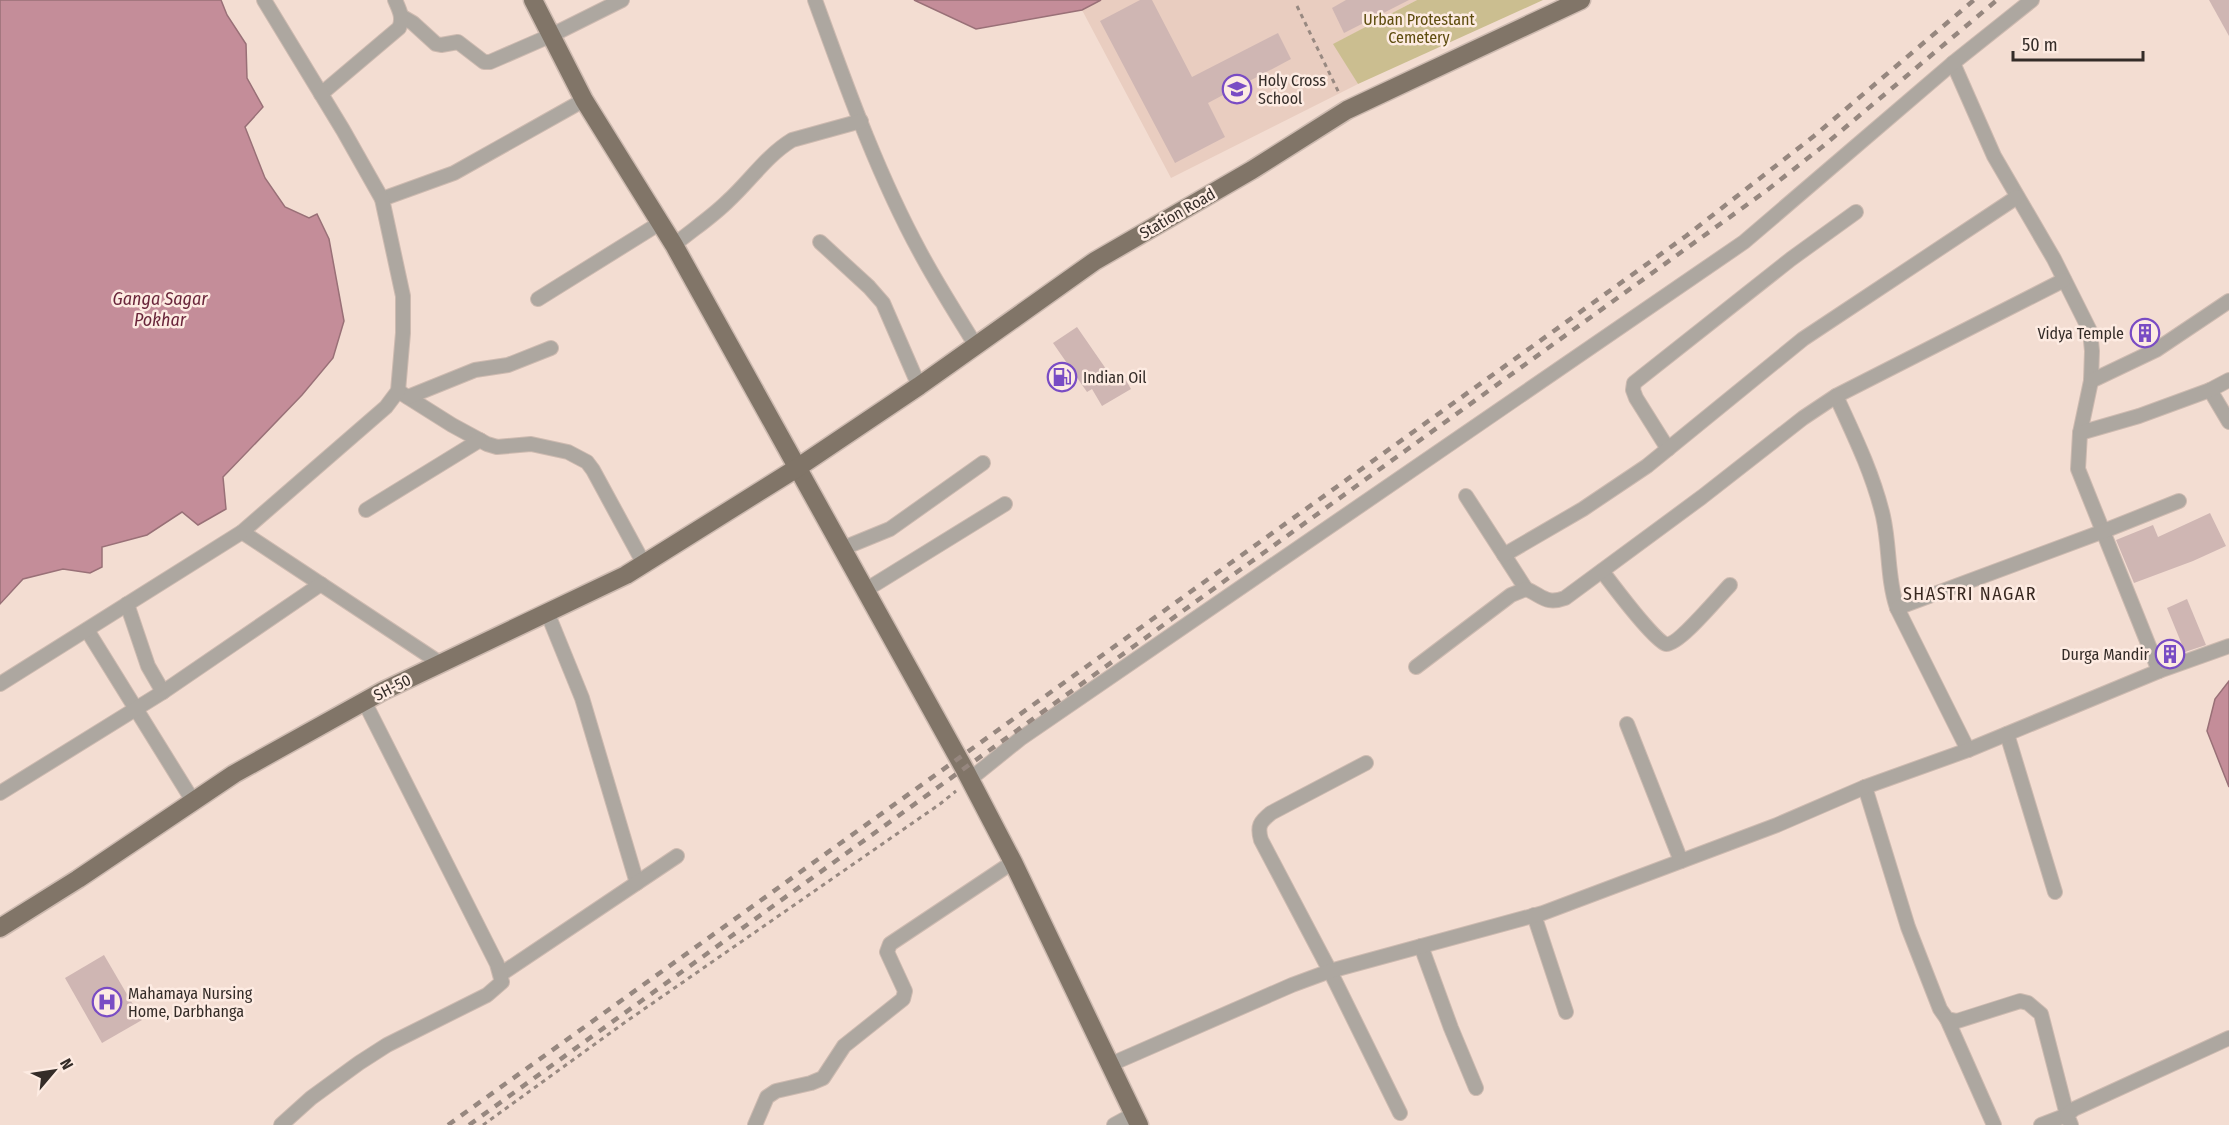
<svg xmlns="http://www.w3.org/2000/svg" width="2229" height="1125" font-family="'Fira Sans Condensed',sans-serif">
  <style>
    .built { fill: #e9cdc0 }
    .green { fill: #cbbe90 }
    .water { fill: #c48d99; stroke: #997077; stroke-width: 1.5 }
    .building { fill: #cfb6b3 }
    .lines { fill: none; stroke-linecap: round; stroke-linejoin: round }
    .street-casing { stroke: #cdbab0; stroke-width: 16 }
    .primary-casing { stroke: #cdbab0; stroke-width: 21 }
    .path { stroke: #988981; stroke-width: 3; stroke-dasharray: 4.5 4.5; stroke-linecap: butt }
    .street { stroke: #ada7a0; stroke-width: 14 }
    .primary { stroke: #817568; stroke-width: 18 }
    .rail { stroke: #96877f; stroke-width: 4.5; stroke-dasharray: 8 8; stroke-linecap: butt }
    .labels { text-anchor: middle; stroke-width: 5; stroke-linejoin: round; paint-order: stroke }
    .park-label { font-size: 16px; fill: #5e4d0f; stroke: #fdebe2 }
    .poi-label { font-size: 16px; fill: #342c28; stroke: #fdebe2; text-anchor: start }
    .street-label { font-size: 16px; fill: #342c28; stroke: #fdebe2 }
    .water-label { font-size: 18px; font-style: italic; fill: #6a263b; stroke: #fdebe2 }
    .neighbourhood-label { font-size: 18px; letter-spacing: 1.5px; fill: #382820; stroke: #fdebe2 }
  </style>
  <rect width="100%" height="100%" fill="#f3ddd2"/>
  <!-- built -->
  <path class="built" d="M1101,0H1417L1334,44L1358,84L1171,178L1082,10Z"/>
  <!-- green -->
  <path class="green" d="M1417,0H1543L1358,84L1333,44Z"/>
  <!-- water -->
  <g class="water">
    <path d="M0,0H221L227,15L246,44L247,78L263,107L245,127L265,178L285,207L309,218L317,214L329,239L344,321L333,358L302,395L223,477L226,509L198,525L182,512L147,535L102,547V567L90,573L63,569L23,579L0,604Z"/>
    <path d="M914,0H1101L1082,10L976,29Z"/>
    <path d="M2229,681V787L2207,731L2215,699Z"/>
  </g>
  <!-- building -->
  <g class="building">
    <path d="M1140,0H1152L1192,77L1278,33L1291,59L1208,103L1225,137L1175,163L1100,21Z"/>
    <path d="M1346,0H1409L1344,33L1332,8Z"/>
    <path d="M2209,0H2229V36Z"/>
    <path d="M2148,318L2158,338L2141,347L2131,326Z"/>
    <path d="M1077,327L1115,382L1124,377L1131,389L1102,406L1092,389L1087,392L1053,343Z"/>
    <path d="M2210,513L2226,546L2193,561L2134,583L2116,540L2153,525L2158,537Z"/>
    <path d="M2187,599L2206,645L2185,652L2167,608Z"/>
    <path d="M104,955L142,1020L102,1043L65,978Z"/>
  </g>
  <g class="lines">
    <!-- street casing -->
    <g class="street-casing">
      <g id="street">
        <path d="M815,0C846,85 877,173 920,252C937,284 957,315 976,346"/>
        <path d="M401,16L413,23L436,44L441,45L458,42L484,62H490L552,35L622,0"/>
        <path d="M1953,63L1994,156L2054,259L2090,331L2092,351L2091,381L2080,433L2078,469L2159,671"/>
        <path d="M321,94L399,28C404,18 399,9 395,0"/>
        <path d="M382,199L454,173L584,100"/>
        <path d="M820,242L869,287L883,303L919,386"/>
        <path d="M674,245C692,230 712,217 728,201C750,181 766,156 792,140L861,121"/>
        <path d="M538,299L660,223"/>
        <path d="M2091,381L2156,350L2229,301"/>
        <path d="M2210,390L2229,422"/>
        <path d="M398,391L452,425L487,444L497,447L531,444L568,452L587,462L593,470L644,564"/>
        <path d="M1836,396C1854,435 1873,474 1883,516C1890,547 1887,578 1897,608L1968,750"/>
        <path d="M408,397L475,370L508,365L551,348"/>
        <path d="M2080,433L2139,416L2210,390L2229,380"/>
        <path d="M1668,449L1636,398L1633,390L1634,383L1791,259L1856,212"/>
        <path d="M1466,496L1526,589"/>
        <path d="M366,510L480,440"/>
        <path d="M242,532L440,663"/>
        <path d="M841,549L890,529L983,463"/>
        <path d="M1504,555L1583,509L1647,466L1803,339L2017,197"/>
        <path d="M1602,571C1611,583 1655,642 1666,644C1678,646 1720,595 1730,585"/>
        <path d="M864,591L1005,504"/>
        <path d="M127,604L148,666L163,692"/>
        <path d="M1897,608L2104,531L2179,501"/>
        <path d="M547,612L582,698L637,883"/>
        <path d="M87,630L193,801"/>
        <path d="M1416,667L1511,595L1526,589C1543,596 1546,605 1565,598L1702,497L1803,418L1836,396L2064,280"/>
        <path d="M0,684L242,532L386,407L398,391L403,333V296L382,199L343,130L264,0"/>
        <path d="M1627,724L1681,861"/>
        <path d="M2007,734L2055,892"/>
        <path d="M1366,763L1271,813C1260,822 1257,826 1261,840L1330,971L1400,1113"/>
        <path d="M969,780L1020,739L1744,242L1953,63L2032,0"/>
        <path d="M1865,787L1908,927L1940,1009L1947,1019L1957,1021L2020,1001L2028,1003L2041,1014L2067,1115L2041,1125"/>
        <path d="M0,793L163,692L321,584"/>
        <path d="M1534,915L1566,1012"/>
        <path d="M1421,946L1451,1028L1476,1088"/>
        <path d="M501,974L677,856"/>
        <path d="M1947,1019L1994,1125"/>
        <path d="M1109,1065L1292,985L1330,971L1543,913L1777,825L1865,787L1968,750L2159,671L2229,646"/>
        <path d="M281,1125L311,1098L359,1063L387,1045L487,995L502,982L497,964L364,701"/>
        <path d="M755,1125L767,1097L776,1091L811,1083L823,1078L844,1046L903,999L905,991L887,952L890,944L1013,862"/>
        <path d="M1114,1125L1134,1114"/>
        <path d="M2071,1125L2067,1115L2074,1109L2229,1038"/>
      </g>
    </g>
    <!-- primary casing -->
    <g class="primary-casing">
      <g id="primary">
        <path d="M533,0L584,100L674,245L965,770L1013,862L1139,1125"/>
        <path d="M0,928L78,879L234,774L383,691L626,575L797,468L919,386L1095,261L1252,170L1347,110L1581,0"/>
      </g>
    </g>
    <!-- path -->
    <g class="path">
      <path d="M1297,6L1340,95"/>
      <path d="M483,1125L624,1023L940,804L956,791"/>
    </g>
    <!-- street -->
    <use href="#street" class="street"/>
    <!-- primary -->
    <use href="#primary" class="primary"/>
    <!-- rail -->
    <g class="rail">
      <path d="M448,1125L1686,236L1814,136L1974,0"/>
      <path d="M469,1125L1766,191L1822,147L1997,0"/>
    </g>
  </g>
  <!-- icons -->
  <defs>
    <g id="school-ring" transform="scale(1.5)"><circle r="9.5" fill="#fdebe2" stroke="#794cc4" stroke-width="1.5"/><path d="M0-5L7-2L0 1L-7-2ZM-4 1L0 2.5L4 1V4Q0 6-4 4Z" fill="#794cc4"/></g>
    <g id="building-ring" transform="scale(1.5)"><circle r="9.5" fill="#fdebe2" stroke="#794cc4" stroke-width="1.5"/><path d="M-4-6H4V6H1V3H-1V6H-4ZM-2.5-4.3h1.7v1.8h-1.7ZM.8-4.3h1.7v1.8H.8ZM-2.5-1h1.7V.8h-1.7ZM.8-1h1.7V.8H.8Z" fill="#794cc4"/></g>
    <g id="fuel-ring" transform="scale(1.5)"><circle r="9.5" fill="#fdebe2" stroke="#794cc4" stroke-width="1.5"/><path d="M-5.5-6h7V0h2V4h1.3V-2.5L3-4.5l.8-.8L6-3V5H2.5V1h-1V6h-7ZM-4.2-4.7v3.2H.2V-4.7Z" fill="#794cc4"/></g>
    <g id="hospital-ring" transform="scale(1.5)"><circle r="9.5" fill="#fdebe2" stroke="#794cc4" stroke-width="1.5"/><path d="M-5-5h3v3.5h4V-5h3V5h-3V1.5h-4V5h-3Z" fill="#794cc4"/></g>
  </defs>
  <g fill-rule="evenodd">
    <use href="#school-ring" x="1237" y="89"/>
    <use href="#building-ring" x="2145" y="333"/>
    <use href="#fuel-ring" x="1062" y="377"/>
    <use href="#building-ring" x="2170" y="654"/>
    <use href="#hospital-ring" x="107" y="1002"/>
  </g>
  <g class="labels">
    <!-- park labels -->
    <g class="park-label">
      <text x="1419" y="25">Urban Protestant<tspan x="1419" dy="18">Cemetery</tspan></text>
    </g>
    <!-- poi labels -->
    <g class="poi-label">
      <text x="1258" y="86">Holy Cross<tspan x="1258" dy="18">School</tspan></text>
      <text x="2124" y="339" text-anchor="end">Vidya Temple</text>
      <text x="1083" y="383">Indian Oil</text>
      <text x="2149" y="660" text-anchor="end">Durga Mandir</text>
      <text x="128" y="999">Mahamaya Nursing<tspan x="128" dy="18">Home, Darbhanga</tspan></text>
    </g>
    <!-- street labels -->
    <g class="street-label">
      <text transform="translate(1177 213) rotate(-30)" y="6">Station Road</text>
      <text transform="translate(392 687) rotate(-27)" y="6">SH-50</text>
    </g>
    <!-- water labels -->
    <g class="water-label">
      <text x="160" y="305">Ganga Sagar<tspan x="160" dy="21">Pokhar</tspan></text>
    </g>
    <!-- neighbourhood labels -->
    <g class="neighbourhood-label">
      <text x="1970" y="600">SHASTRI NAGAR</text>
    </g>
  </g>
  <!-- north arrow -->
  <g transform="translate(54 1071) rotate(61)" stroke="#fdebe2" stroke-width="4.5" paint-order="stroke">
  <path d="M0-4.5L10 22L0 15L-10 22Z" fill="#342c28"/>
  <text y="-9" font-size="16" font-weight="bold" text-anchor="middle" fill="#342c28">N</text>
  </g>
  <!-- scale -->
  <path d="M2013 51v9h130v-9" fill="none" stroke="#342c28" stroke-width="3"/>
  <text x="2022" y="51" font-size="18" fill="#342c28" stroke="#fdebe2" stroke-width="4.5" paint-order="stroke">50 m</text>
</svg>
